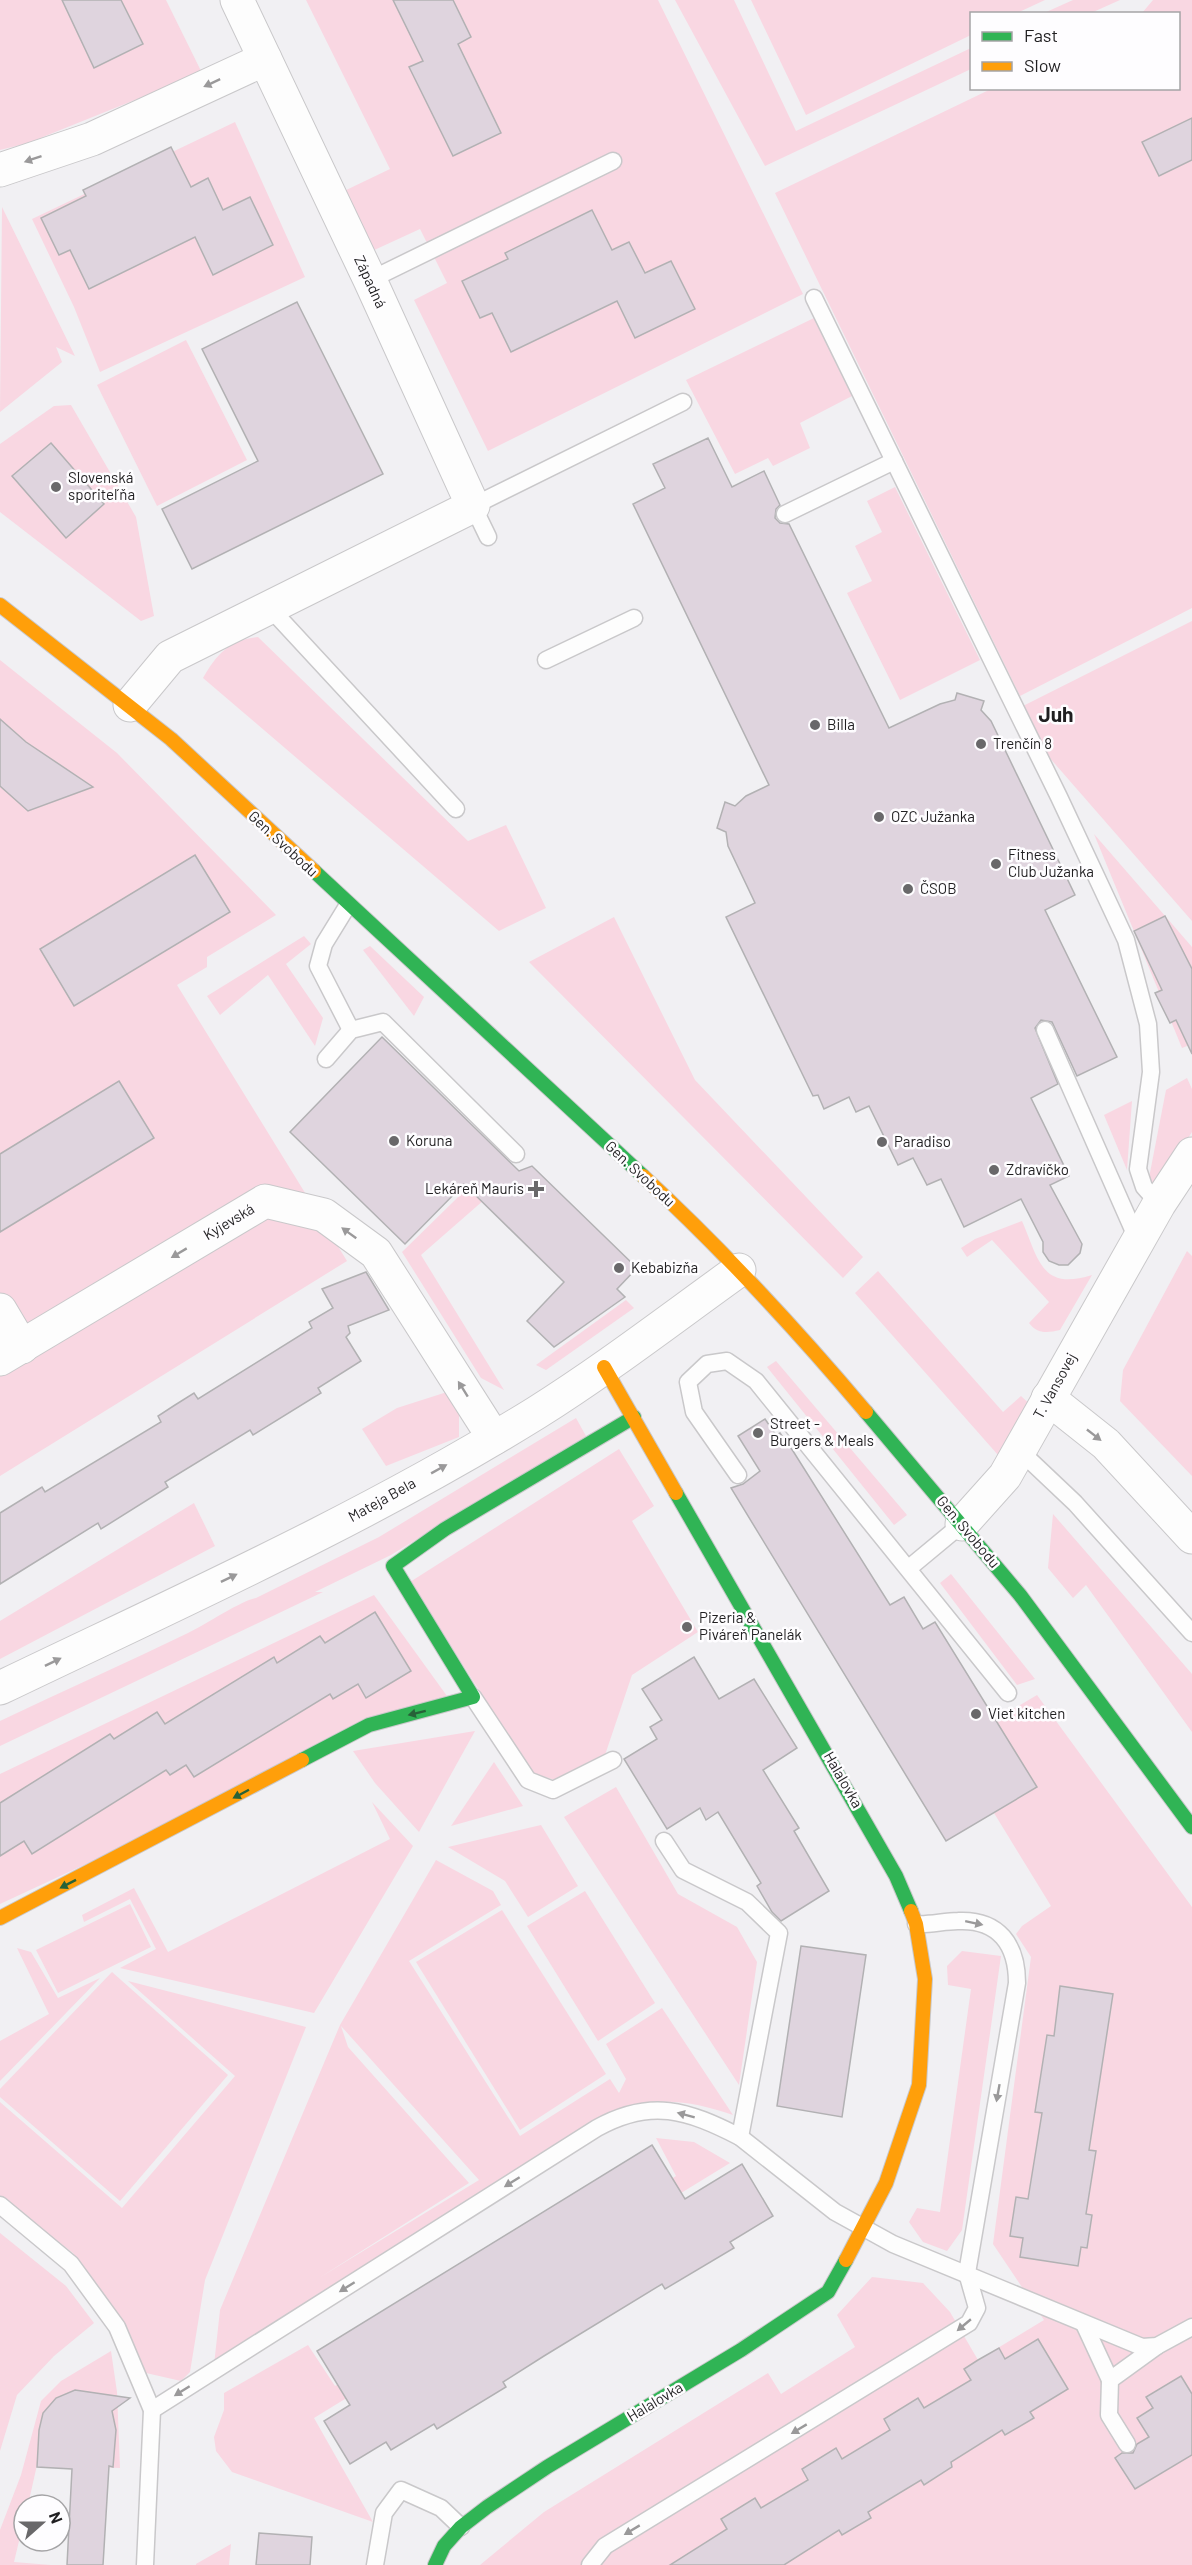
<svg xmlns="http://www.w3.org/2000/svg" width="1192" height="2565" font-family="Barlow,sans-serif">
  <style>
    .green { fill: #f9d7e2; fill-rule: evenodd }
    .building { fill: #dfd4de; stroke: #b2b1b3; stroke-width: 1.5 }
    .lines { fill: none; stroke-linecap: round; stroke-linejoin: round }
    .lane-casing { stroke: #c9c8ca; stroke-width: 19 }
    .street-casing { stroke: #c9c8ca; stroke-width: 35 }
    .fast-casing { stroke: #c9c8ca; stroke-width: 16 }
    .slow-casing { stroke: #c9c8ca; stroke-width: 16 }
    .lane { stroke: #fdfdfd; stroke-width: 16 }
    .street { stroke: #fdfdfd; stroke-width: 33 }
    .fast { stroke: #30b455; stroke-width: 14 }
    .slow { stroke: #ff9f0a; stroke-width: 14 }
    .oneway { fill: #9a999a }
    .oneway2 { fill: #276238 }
    .poi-dot { fill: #69686a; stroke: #fefdff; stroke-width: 2 }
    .labels { text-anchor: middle; stroke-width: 5; stroke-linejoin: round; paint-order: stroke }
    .street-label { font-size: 15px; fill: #201f21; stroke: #fefdff }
    .poi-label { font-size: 15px; fill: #201f21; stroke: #fefdff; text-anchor: start }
    .district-label { font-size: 21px; font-weight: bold; fill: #201f21; stroke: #fefdff }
  </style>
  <rect width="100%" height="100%" fill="#f1f0f3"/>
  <!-- green -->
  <g class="green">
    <path d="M0,0H166L202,73L28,143L0,150Z"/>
    <path d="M306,0H658L803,294L488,451L414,300L447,283L420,229L370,252L342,192L390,169Z"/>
    <path d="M675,0H734L796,131L971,48V69L765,166Z"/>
    <path d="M751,0H1045L1017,13L972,14L971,35L806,115Z"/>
    <path d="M1073,0H1120L1091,13H1044Z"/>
    <path d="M1153,0H1192V608L1020,696L775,193L991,89L1178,88V14L1142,13Z"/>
    <path d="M235,122L305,277L100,372L74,307L32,219Z"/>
    <path d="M2,207L75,356L56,347L62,362L0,412Z"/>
    <path d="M814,318L852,396L800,423L810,448L773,466L768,458L735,474L686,380Z"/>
    <path d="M186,340L247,460L157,506L97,385Z"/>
    <path d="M71,405L136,517L154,616L141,621L0,512V444L54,406Z"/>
    <path d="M895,487L980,660L900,700L847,593L872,581L855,546L882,532L867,501Z"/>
    <path d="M1192,621V921L1042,749L1021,707Z"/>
    <path d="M258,637L468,841L506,825L546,908L499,931L203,678C217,654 229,640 258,637Z"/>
    <path d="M0,660L117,753L276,915L207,957V967L177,985L347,1261L0,1476Z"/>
    <path d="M1094,834L1192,947V1044L1182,1048Z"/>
    <path d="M614,917L695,1080L863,1257L843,1278L529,962Z"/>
    <path d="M304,936L311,944L286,964L323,1018L315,1046L268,975L220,1015L207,996Z"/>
    <path d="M370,946L424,997L414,1016L363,950Z"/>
    <path d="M1187,1078L1192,1089V1132L1153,1193L1148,1183L1166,1090Z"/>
    <path d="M1132,1101L1127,1170L1104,1115Z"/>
    <path d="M501,1155L516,1172L421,1255L504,1390L481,1378L402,1252Z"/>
    <path d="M1022,1221C1039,1260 1041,1291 1092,1275L1060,1330C1047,1333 1037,1334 1029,1323L1049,1302L992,1240L967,1257L961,1248L975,1239Z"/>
    <path d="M1187,1251L1192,1256V1476L1120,1401L1123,1370Z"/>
    <path d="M878,1271L1003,1412L1021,1396L1034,1408L998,1455L855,1293Z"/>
    <path d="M626,1300L634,1308L546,1370L536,1365Z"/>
    <path d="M776,1361L907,1515L894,1525L767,1367Z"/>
    <path d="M447,1392L459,1407V1437L386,1466L362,1429L397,1408Z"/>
    <path d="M576,1418L586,1436L391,1555L315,1592H323L0,1746V1721C63,1691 126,1663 188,1633C205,1625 242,1600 256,1598L379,1537Z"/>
    <path d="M619,1449L654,1506L632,1521L698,1632L632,1675L605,1755L555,1780L532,1773L410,1582Z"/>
    <path d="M194,1503L215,1546L0,1659V1621Z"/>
    <path d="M1053,1514L1192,1674V1732L1086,1585L1073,1598L1048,1568Z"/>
    <path d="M951,1574L1035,1679L1017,1685L940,1583Z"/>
    <path d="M374,1595L447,1696L0,1904V1774Z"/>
    <path d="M1037,1695L1192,1907V2565H480L544,2512L768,2373L781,2394L855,2347L837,2315L872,2277L923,2283L950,2312L978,2360L1044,2320L993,2244L1031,1957L1016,1934L1022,1926L1051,1906L994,1813L1037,1787L995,1720Z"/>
    <path d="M475,1731L419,1832L375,1783L353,1751Z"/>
    <path d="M494,1762L523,1806L451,1826Z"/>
    <path d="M616,1787L678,1894L737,1927L757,1962L739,2085L564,1817Z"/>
    <path d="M372,1802L413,1846L314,2013L120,1968L156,1949L130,1899L84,1922L82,1915L134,1888L168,1952L390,1839Z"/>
    <path d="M541,1825L578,1886L528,1917L505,1881L448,1847Z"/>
    <path d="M436,1860L493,1891L501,1905L409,1961L520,2136L610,2079L619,2093L626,2079L606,2044L662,2008L733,2115C689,2100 658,2096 613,2112L214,2365L220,2310L340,2025ZM341,2026L479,2180L319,2278L469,2183L348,2047Z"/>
    <path d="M585,1891L655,2003L598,2041L527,1926Z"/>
    <path d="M130,1904L151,1947L58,1993L36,1950Z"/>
    <path d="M502,1910L606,2074L520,2130L416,1962Z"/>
    <path d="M17,1948L31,1952L58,1998L100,1978L0,2081V2041L49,2014Z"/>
    <path d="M962,1951L1001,1956L962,2230L947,2251L923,2242L909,2222L917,2208L940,2212L971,1989L948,1985L947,1966Z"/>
    <path d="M112,1972L228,2075L120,2201L0,2097V2089Z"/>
    <path d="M128,1981L306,2027L205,2280L190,2372L181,2381L146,2373L136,2350L73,2253L0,2198V2102L122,2208L235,2076Z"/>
    <path d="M656,2138L694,2142L730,2163L314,2418L373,2522L232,2472L216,2451L214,2437L224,2410V2393L308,2345L335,2386L676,2176Z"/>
    <path d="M0,2233L66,2286L94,2323L54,2356L17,2395L0,2451Z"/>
    <path d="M111,2351L117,2392L120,2468L37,2465L28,2505H24V2520L14,2562L51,2565H0V2530L21,2475L41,2401L61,2381Z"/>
    <path d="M231,2544L229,2565H196V2564Z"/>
  </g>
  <!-- building -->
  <g class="building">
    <path d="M62,0H121L143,44L94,68Z"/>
    <path d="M393,0H453L471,37L458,44L501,133L453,156L409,67L423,61Z"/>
    <path d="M1192,118V160L1159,176L1142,142Z"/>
    <path d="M171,147L191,187L208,178L223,210L250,197L273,245L213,275L195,237L89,289L70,250L59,255L41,218L86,196L83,190Z"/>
    <path d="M592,210L612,250L629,242L645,273L671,261L695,309L635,338L617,301L511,352L492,313L480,318L462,281L508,259L505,253Z"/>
    <path d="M297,302L383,474L192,569L162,509L258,461L202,349Z"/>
    <path d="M708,438L732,487L764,471L780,505L776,509L775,518L780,523L789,524L889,728L940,704L955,700L957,693L984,701L981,710L991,721L1075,895L1045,910L1117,1057L1077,1076L1052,1022L1041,1020L1035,1028L1058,1084L1031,1098L1069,1176L1050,1185L1082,1244L1080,1253L1068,1265H1059L1049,1261L1043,1252V1242L1021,1199L964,1227L941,1179L927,1185L913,1158L898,1165L869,1106L856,1112L849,1097L824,1109L818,1095L813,1096L726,917L755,903L728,846L726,832L717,828L725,802L735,806L746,796L769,785L633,504L665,488L653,464Z"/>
    <path d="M51,443L104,504L66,538L12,476Z"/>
    <path d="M0,719L26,742L93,787L28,811L0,786Z"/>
    <path d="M195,855L230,912L74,1006L40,949Z"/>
    <path d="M1165,916L1192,969V1054L1176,1020L1170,1023L1155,993L1162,990L1134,931Z"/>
    <path d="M382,1037L519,1171L532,1166L637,1268L617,1289L625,1297L554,1347L527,1321L564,1282L464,1184L405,1244L290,1132Z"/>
    <path d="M119,1081L154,1138L0,1232V1154Z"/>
    <path d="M366,1272L389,1310L348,1326L350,1333L346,1337L361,1361L318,1388L321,1393L253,1435L250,1430L165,1482L168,1487L101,1529L98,1523L0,1584V1513L42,1487L45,1492L161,1422L158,1416L175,1405L194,1393L198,1399L312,1328L309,1322L333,1308L322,1289Z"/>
    <path d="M765,1419L776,1435L780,1433L793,1451L890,1605L904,1597L923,1629L935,1622L1037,1787L946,1841L731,1488L743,1484L760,1471L738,1436Z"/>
    <path d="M375,1612L411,1671L366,1698L358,1684L333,1699L330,1694L194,1777L186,1765L170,1775L166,1770L32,1854L24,1841L0,1856V1803L110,1734L114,1739L157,1712L165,1724L274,1657L277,1663L320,1636L325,1643Z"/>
    <path d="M694,1657L719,1699L754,1679L797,1748L763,1770L799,1828L794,1831L829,1891L781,1921L772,1912L757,1886L761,1883L718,1812L706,1820L700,1808L667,1829L624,1759L657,1739L650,1727L662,1720L642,1689Z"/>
    <path d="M801,1946L866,1955L842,2117L777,2106Z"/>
    <path d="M1060,1986L1113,1994L1089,2150L1096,2151L1086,2214L1092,2215L1087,2248L1081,2247L1078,2266L1020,2257L1023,2238L1010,2236L1016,2197L1028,2199L1042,2113L1035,2112L1047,2035L1054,2036Z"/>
    <path d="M652,2145L685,2199L742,2164L773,2216L730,2242L734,2248L665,2289L662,2284L544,2356L503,2382L506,2387L437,2429L434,2424L391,2450L386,2442L350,2464L324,2421L350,2405L317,2351Z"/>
    <path d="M1038,2339L1068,2389L1030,2412L1034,2418L1005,2435L1002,2430L951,2462L952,2467L924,2485L921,2480L868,2512L871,2518L842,2535L839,2530L784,2565H670L727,2529L721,2519L755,2498L761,2508L808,2480L802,2469L836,2448L842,2459L890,2430L884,2419L918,2398L924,2408L971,2380L964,2369L978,2360L999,2348L1005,2359Z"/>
    <path d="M1181,2376L1192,2394V2455L1135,2489L1115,2458L1122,2453H1133L1137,2444L1149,2437L1137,2418L1153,2408L1146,2397Z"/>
    <path d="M75,2390L130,2398L112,2411L116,2430L113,2467L109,2466L103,2565H67L72,2469L37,2467L39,2430L43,2413L56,2398Z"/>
    <path d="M259,2533L312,2537L310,2565H256Z"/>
  </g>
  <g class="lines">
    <!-- lane casing -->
    <g class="lane-casing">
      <g id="lane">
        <path d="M370,280L613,161"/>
        <path d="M814,298L1059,797L1126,940L1148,1024L1151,1072L1138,1169L1144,1187L1159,1204"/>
        <path d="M785,514L894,461"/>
        <path d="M488,537L473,506L683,402"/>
        <path d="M269,607L456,809"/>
        <path d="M546,660L634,618"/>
        <path d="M348,905L324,944L318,966L351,1030"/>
        <path d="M1045,1030L1138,1241"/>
        <path d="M326,1059L351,1030L383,1022L516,1154"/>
        <path d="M1019,1450L1075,1503L1192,1633"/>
        <path d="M738,1475L694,1412L688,1382L707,1364L727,1361L756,1381L1008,1693"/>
        <path d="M909,1568L962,1524"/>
        <path d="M473,1697L528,1780L553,1790L613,1760"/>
        <path d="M664,1841L683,1870L747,1902L779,1933L740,2137"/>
        <path d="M0,2205L71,2264L117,2327L152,2410L145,2565"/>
        <path d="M1084,2324L1110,2380"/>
        <path d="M152,2410L597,2128C651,2098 687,2110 740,2137L835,2212L893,2244L1142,2347L1157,2346L1192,2327"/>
        <path d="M1127,2444L1109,2415L1110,2380L1157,2346"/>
        <path d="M375,2565L384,2513L401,2490L441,2508L461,2527"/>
        <path d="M590,2565L605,2546L969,2323L977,2308L967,2273L1017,1983C1017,1945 999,1919 958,1921C944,1921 930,1925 916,1924"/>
      </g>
    </g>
    <!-- street casing -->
    <g class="street-casing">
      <g id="street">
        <path d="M0,170L92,139L265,59"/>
        <path d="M130,705L170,657L473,506L370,280L237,0"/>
        <path d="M0,1310L22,1347"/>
        <path d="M0,1359L265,1201L324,1215L376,1253L494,1438"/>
        <path d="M1048,1398L1106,1444L1192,1537"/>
        <path d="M962,1524L1005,1476L1159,1204L1192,1154"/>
        <path d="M0,1688C181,1601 365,1519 536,1413C606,1369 672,1318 739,1270"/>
      </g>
    </g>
    <!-- fast casing -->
    <g class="fast-casing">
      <g id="fast">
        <path d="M314,871L643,1176"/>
        <path d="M866,1412L1020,1595L1192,1827"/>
        <path d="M676,1493L896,1876L911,1911"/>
        <path d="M302,1760L369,1725L473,1697L393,1566L445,1529L634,1417"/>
        <path d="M435,2565L444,2546L461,2527L487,2507L547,2467L741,2350L828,2292L846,2260"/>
      </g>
    </g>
    <!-- slow casing -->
    <g class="slow-casing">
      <g id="slow">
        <path d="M0,605L171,739L314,871"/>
        <path d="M643,1176C723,1250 796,1329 866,1412"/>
        <path d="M604,1367L676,1493"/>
        <path d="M0,1918L302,1760"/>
        <path d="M846,2260L886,2183L919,2085L925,1979L916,1924L911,1911"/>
      </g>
    </g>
    <!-- lane -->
    <use href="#lane" class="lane"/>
    <!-- street -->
    <use href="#street" class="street"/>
    <!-- fast -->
    <use href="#fast" class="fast"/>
    <!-- slow -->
    <use href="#slow" class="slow"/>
  </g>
  <!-- one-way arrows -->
  <defs><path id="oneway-solid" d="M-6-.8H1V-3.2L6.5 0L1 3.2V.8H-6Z" transform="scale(1.5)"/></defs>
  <g class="oneway">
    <use href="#oneway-solid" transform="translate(212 83) rotate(155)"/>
    <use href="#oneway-solid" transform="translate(33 159) rotate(161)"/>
    <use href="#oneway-solid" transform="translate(349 1233) rotate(-144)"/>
    <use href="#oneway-solid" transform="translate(179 1253) rotate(149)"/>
    <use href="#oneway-solid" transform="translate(463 1389) rotate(-122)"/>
    <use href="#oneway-solid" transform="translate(1094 1435) rotate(38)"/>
    <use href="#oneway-solid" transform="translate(439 1469) rotate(-29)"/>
    <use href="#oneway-solid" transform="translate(229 1578) rotate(-26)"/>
    <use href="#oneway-solid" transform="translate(53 1662) rotate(-26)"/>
    <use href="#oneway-solid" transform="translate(974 1923) rotate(12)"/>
    <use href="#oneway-solid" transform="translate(998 2093) rotate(100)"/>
    <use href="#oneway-solid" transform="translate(686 2115) rotate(-165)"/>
    <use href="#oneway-solid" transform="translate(512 2182) rotate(148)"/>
    <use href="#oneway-solid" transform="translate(347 2287) rotate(148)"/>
    <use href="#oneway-solid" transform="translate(964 2325) rotate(140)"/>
    <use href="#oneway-solid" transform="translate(182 2391) rotate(148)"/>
    <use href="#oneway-solid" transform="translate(799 2429) rotate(149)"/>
    <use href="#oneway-solid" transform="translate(632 2530) rotate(149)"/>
  </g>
  <g class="oneway2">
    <use href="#oneway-solid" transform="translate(417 1713) rotate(166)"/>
    <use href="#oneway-solid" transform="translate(241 1794) rotate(152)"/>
    <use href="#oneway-solid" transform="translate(68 1884) rotate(153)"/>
  </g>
  <!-- markers -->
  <g class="poi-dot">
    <circle cx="56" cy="487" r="6"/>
    <circle cx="815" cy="725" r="6"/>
    <circle cx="981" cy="744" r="6"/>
    <circle cx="879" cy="817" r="6"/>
    <circle cx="996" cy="864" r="6"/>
    <circle cx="908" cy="889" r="6"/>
    <circle cx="394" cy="1141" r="6"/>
    <circle cx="882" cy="1142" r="6"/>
    <circle cx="994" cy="1170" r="6"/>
    <path d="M533 1180h6v6h6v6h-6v6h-6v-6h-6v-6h6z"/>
    <circle cx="619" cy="1268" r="6"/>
    <circle cx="758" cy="1433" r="6"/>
    <circle cx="687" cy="1627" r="6"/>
    <circle cx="976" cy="1714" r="6"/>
  </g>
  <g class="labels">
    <!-- street labels -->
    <g class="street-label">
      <text transform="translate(370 282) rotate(65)" y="5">Západná</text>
      <text transform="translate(283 844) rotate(43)" y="5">Gen. Svobodu</text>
      <text transform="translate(640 1174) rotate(43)" y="5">Gen. Svobodu</text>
      <text transform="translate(229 1222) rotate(-31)" y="5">Kyjevská</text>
      <text transform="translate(1055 1386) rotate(-61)" y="5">T. Vansovej</text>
      <text transform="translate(382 1500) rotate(-29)" y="5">Mateja Bela</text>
      <text transform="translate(968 1532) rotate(50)" y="5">Gen. Svobodu</text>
      <text transform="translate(843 1780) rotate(60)" y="5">Halalovka</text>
      <text transform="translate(655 2402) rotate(-31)" y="5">Halalovka</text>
    </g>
    <!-- poi labels -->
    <g class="poi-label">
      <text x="68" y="483">Slovenská<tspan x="68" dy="17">sporiteľňa</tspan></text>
      <text x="827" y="730">Billa</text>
      <text x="993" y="749">Trenčín 8</text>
      <text x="891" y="822">OZC Južanka</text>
      <text x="1008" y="860">Fitness<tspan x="1008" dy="17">Club Južanka</tspan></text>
      <text x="920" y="894">ČSOB</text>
      <text x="406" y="1146">Koruna</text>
      <text x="894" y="1147">Paradiso</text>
      <text x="1006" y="1175">Zdravíčko</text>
      <text x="524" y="1194" text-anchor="end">Lekáreň Mauris</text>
      <text x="631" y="1273">Kebabizňa</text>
      <text x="770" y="1429">Street -<tspan x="770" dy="17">Burgers &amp; Meals</tspan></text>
      <text x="699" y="1623">Pizeria &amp;<tspan x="699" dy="17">Piváreň Panelák</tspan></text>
      <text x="988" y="1719">Viet kitchen</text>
    </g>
    <!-- district labels -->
    <g class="district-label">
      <text x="1056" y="722">Juh</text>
    </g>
  </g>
  <!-- legend -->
  <rect x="970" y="12" width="210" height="78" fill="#fefdff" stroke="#a5a4a6" stroke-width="1.5"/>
  <rect x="982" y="32" width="30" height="9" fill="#30b455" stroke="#a5a4a6" stroke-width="1.5"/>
  <text x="1024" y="42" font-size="18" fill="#201f21">Fast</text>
  <rect x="982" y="62" width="30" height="9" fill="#ff9f0a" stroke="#a5a4a6" stroke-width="1.5"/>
  <text x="1024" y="72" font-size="18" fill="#201f21">Slow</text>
  <!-- north arrow -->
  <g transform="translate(42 2523) rotate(69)"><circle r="28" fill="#fefdff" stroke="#a5a4a6" stroke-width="1.5"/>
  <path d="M0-4.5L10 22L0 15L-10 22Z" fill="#69686a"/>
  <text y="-9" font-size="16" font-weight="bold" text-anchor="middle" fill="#201f21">N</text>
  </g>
</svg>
